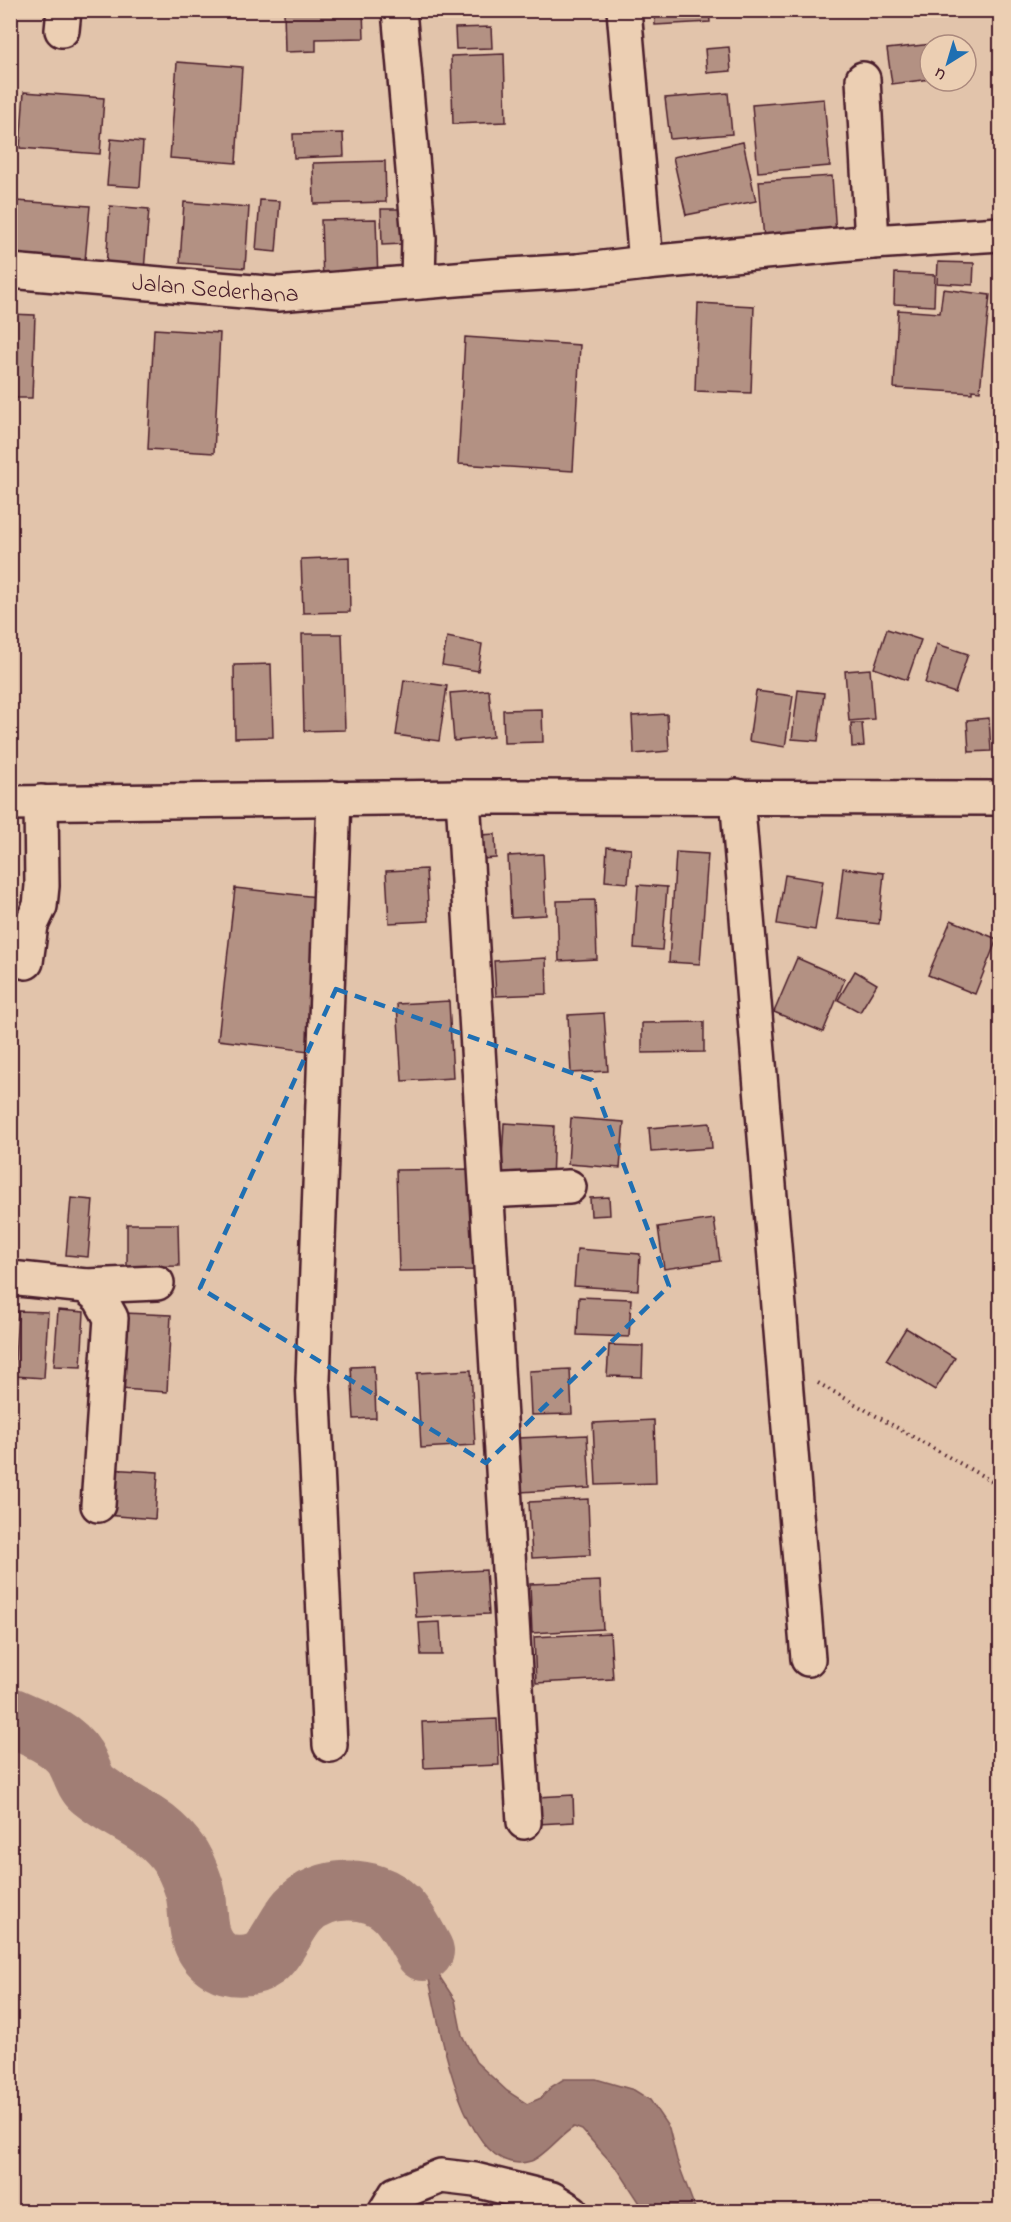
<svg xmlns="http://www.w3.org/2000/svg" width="1011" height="2222" font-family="'Indie Flower',sans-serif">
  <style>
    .water { fill: #a17e75; stroke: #7e5857; stroke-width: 1.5 }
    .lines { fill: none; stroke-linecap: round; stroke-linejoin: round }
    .river { stroke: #a17e75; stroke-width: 60 }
    .building { fill: #b39183; stroke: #4a1f2b; stroke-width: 1.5 }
    .street-casing { stroke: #4a1f2b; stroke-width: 38 }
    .highway-casing { stroke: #4a1f2b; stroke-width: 38 }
    .path { stroke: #4a1f2b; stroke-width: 4; stroke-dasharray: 1.5 4.5; stroke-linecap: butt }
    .street { stroke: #eccfb3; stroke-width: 33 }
    .highway { stroke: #eccfb3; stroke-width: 33 }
    .marked { fill: none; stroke: #1f6fb2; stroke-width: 4.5; stroke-dasharray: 12 8; stroke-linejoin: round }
    .labels { text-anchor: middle; stroke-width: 4.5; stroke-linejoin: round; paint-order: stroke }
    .street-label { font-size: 24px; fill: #4a1f2b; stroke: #eccfb3 }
  </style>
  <rect width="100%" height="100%" fill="#e2c4ab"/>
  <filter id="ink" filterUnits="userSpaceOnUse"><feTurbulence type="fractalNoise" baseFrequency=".0167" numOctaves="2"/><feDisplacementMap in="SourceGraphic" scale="12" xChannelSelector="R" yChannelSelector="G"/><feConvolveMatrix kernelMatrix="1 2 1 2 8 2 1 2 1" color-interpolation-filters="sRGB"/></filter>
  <g filter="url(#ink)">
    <!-- water -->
    <path class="water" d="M422,1950L455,2000L462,2035L476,2062L507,2091L527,2104L541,2098L551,2087L564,2079H596L634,2090L650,2100L669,2128L677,2160L696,2211H645L619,2171L582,2130L574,2127C560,2135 545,2156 531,2161C456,2184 436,1994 422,1950Z"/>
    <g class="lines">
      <!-- river -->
      <path class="river" d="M10,1717C32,1727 62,1737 75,1758C81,1767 84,1782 92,1789C125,1816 155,1820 181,1858C187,1868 194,1885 196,1896C200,1920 195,1946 220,1961C232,1968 253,1967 264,1959C275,1951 288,1922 298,1911C322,1885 372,1883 397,1909C408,1921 416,1936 424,1951"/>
    </g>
    <!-- building -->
    <g class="building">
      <path d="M284,10H363L364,38L316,39V51L285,52Z"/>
      <path d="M654,10H709L710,22L655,25Z"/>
      <path d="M491,27L492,48L456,49L455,28Z"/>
      <path d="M960,41V45H930V79L892,84L887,49Z"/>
      <path d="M729,47L731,71L707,73L705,49Z"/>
      <path d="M504,54L506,122L453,124L451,56Z"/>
      <path d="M177,62L242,67L236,163L170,158Z"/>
      <path d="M10,84L16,85L10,160Z"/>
      <path d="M24,92L104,98L100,154L20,148Z"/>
      <path d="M728,93L732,134L670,139L665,98Z"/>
      <path d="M824,99L830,166L758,172L752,105Z"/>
      <path d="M343,133L344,156L294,158L293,134Z"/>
      <path d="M111,139L143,142L140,187L107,185Z"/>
      <path d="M743,142L756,201L686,215L673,157Z"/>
      <path d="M385,161L386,202L314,204L313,163Z"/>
      <path d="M832,176L836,235L764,239L759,181Z"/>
      <path d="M260,200L280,201L276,252L256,250Z"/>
      <path d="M16,201L90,206L85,261L12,256Z"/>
      <path d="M184,202L249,207L245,268L180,263Z"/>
      <path d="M110,206L149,209L144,271L106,268Z"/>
      <path d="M381,209H402L403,244L382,245Z"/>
      <path d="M376,219L378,280L323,281L321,220Z"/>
      <path d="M938,262L974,263L973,285L937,283Z"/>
      <path d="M895,273L935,275L934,306L894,304Z"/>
      <path d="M943,289L990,295L980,391L972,390V393L894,388L898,310L940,313Z"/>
      <path d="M698,303L754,306L751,393L695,391Z"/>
      <path d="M10,314L35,315L32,398H10Z"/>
      <path d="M154,329L220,333L214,453L148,449Z"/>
      <path d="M465,337L580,345L573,471L458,464Z"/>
      <path d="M349,557L350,612L303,613L301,559Z"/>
      <path d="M887,629L921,640L907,680L874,668Z"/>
      <path d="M302,634H342L345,730L304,731Z"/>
      <path d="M447,637L482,644L478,671L442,665Z"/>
      <path d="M937,644L968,654L955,693L925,683Z"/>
      <path d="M271,664L273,737L235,738L234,665Z"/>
      <path d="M870,669L874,719L849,721L845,671Z"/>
      <path d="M404,680L447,686L439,741L396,735Z"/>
      <path d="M489,690L493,737L454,741L450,693Z"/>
      <path d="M798,690L824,693L818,741L792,739Z"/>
      <path d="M756,691L793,696L785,747L749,741Z"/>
      <path d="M542,709L543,742L504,743L503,710Z"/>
      <path d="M667,714L669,751L634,754L632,716Z"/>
      <path d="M989,718L991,751L969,752L967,720Z"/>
      <path d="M851,723H862L864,746L852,747Z"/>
      <path d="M495,834L496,858L482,859L481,835Z"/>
      <path d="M607,847L631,849L628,883L605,881Z"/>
      <path d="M676,852L708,854L700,964L669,962Z"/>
      <path d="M543,854L546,915L511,917L508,856Z"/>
      <path d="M843,868L884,873L879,924L837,919Z"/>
      <path d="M426,869L429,921L389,923L386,871Z"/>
      <path d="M785,875L823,881L815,930L777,924Z"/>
      <path d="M638,885L667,887L662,950L634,948Z"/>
      <path d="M235,888L326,898L309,1051L218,1040Z"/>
      <path d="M595,900L597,959L559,961L557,901Z"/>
      <path d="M951,920L997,939L975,994L928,975Z"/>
      <path d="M546,958L547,994L496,996L494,961Z"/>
      <path d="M797,958L845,979L823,1032L774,1012Z"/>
      <path d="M855,971L877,984L860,1012L838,1000Z"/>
      <path d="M449,1001L453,1078L402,1081L397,1004Z"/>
      <path d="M604,1013L608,1071L571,1073L568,1015Z"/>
      <path d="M704,1022V1052L642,1053V1023Z"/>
      <path d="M571,1118L624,1122L620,1168L568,1164Z"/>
      <path d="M504,1123L554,1126L552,1182L501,1179Z"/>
      <path d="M710,1123L712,1148L651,1152L649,1128Z"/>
      <path d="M475,1169L478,1270L399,1271L396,1170Z"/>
      <path d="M609,1197L610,1215L591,1216L590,1198Z"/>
      <path d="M71,1198L93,1200L88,1257L66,1255Z"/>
      <path d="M714,1219L720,1261L664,1269L658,1227Z"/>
      <path d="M127,1224H178L179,1266L127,1267Z"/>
      <path d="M577,1249L640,1254L638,1290L574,1286Z"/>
      <path d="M579,1297L631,1299L629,1337L577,1335Z"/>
      <path d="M58,1310L84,1312L81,1367L54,1366Z"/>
      <path d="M18,1311L48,1312L44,1378L14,1376Z"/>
      <path d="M124,1313L171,1315L167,1392L120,1389Z"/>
      <path d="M906,1328L955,1358L935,1390L886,1360Z"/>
      <path d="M609,1345L643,1346L642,1377L607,1376Z"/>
      <path d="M374,1366L376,1418L354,1419L351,1367Z"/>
      <path d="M570,1369L572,1414L531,1415L529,1371Z"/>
      <path d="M471,1370L475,1445L421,1448L417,1373Z"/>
      <path d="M654,1420L656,1483L596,1485L593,1423Z"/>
      <path d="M587,1435L590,1488L520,1492L518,1438Z"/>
      <path d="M108,1469L158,1472L155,1519L105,1515Z"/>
      <path d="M588,1499L590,1555L532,1558L529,1502Z"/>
      <path d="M486,1570L489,1614L416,1617L413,1574Z"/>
      <path d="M600,1581L603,1629L532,1633L530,1584Z"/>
      <path d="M440,1622L442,1655H421L419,1623Z"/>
      <path d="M610,1633L613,1679L536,1683L534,1637Z"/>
      <path d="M497,1719L499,1765L424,1768L422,1722Z"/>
      <path d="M573,1795L574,1822L538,1824L537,1797Z"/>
    </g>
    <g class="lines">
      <!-- street casing -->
      <g class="street-casing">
        <g id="street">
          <path d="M399,10L419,238L418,282"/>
          <path d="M624,10L646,263"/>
          <path d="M62,30L64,10"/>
          <path d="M863,79L872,242"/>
          <path id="s1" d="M10,271L278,294L492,276L577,271L646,263L872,242L1000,234"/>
          <path d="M737,796L808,1659"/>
          <path d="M463,797L524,1822"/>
          <path d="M26,962L31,925L40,906L42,886L41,802"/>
          <path d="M487,1191L569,1187"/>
          <path d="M10,1278L86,1286L100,1298L111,1318L98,1505"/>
          <path d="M86,1286L157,1283"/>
          <path d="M330,1745L313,1380L334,798"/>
          <path d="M385,2212L396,2194L441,2176L475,2180L552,2199L572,2212"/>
        </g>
      </g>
      <!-- highway casing -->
      <g class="highway-casing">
        <path id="highway" d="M10,803L463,797L1000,798"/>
      </g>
      <!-- path -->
      <path class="path" d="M818,1383L1000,1486"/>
      <!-- street -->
      <use href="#street" class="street"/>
      <!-- highway -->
      <use href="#highway" class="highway"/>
    </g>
  </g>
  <!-- marked area -->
  <path class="marked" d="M336,989L592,1080L669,1286L486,1463L200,1288Z"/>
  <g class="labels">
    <!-- street labels -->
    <g class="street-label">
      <text dy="8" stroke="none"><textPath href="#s1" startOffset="206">Jalan Sederhana</textPath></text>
    </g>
  </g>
  <!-- margin -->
  <rect width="1011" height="2222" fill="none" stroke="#eccfb3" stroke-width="36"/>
  <rect x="18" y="18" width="975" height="2186" fill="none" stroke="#4a1f2b" stroke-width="2" filter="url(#ink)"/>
  <!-- north arrow -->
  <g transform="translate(948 63) rotate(217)"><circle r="28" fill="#eccfb3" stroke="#ab897d" stroke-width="1.5"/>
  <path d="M0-4.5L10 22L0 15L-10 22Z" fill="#1f6fb2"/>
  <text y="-9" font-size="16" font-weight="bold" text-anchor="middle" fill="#4a1f2b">U</text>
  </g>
</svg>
